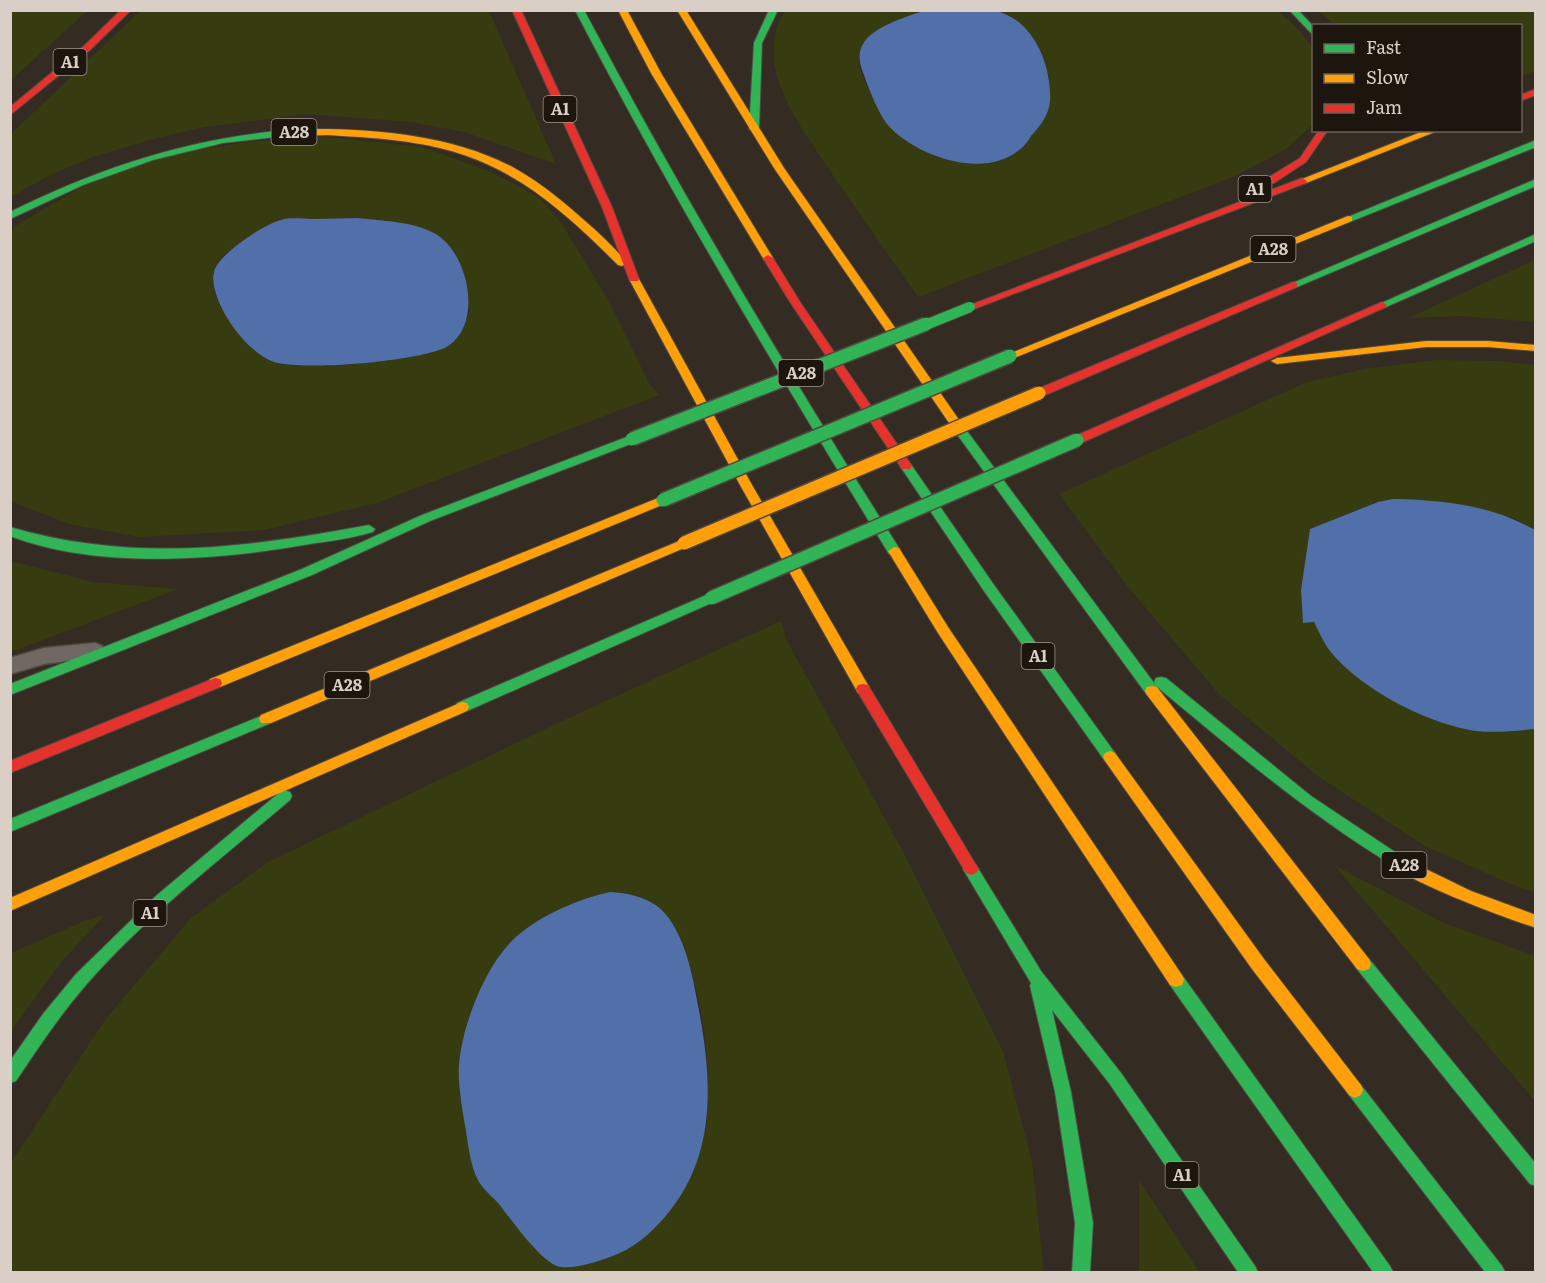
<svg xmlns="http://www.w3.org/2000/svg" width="1546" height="1283" font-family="Literata,serif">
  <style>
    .green { fill: #363c10; fill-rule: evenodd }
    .water { fill: #516fa9 }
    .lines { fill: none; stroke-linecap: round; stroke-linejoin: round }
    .lane-casing { stroke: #504942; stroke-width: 3 }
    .fast-casing { stroke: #504942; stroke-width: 2 }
    .slow-casing { stroke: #504942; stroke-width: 2 }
    .jam-casing { stroke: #504942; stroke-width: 2 }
    .lane { fill: #706963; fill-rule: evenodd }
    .fast { fill: #30b455; fill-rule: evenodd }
    .slow { fill: #ff9f0a; fill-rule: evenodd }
    .jam { fill: #e5322d; fill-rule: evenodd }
    .fast-bridge-far1-casing { stroke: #504942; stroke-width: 12; stroke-linecap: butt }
    .fast-bridge-casing { stroke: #504942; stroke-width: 16; stroke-linecap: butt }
    .slow-bridge-casing { stroke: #504942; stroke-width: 16; stroke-linecap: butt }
    .fast-bridge-far1 { stroke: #30b455; stroke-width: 10 }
    .fast-bridge { stroke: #30b455; stroke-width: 13 }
    .slow-bridge { stroke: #ff9f0a; stroke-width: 13 }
    .labels { text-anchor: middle; stroke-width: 4.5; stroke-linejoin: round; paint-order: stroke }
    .shield { fill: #1c160f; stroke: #a0988f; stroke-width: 1.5 }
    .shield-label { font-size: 16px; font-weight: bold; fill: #d9cfc6 }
  </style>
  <rect width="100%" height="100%" fill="#342c23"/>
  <!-- green -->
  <g class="green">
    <path d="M11,10H87V11L11,80Z"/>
    <path d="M140,11H489L556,164L464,132L411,122L306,114L200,128L149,140L90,158L48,176L11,197V134Z"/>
    <path d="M786,11H927C903,18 861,28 859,59C858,75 879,108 887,123L1011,16L995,11H1278L1295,26L1313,48V124L1286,149L1233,177L918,297C887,253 856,209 826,165C808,137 786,109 777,76C772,57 772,26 786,11Z"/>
    <path d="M1319,11H1535V71L1521,77L1520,26L1335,25Z"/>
    <path d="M326,137L422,147L491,172L540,198L562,224L607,298L650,385L659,395L377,503L264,530L140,537L69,524L11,501L10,232L17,225L85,185L173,154L247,142ZM358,218L412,225L470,310C464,323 461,336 450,345C434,359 300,372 280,363C251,349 198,300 217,264C227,246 270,224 290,219C297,218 305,219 313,219C328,219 343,218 358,218Z"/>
    <path d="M1535,260V322L1462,316L1408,318Z"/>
    <path d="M1437,360L1498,361L1535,365V530L1515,518L1393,499L1378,502L1310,529L1301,590L1303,623L1314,622L1326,645L1350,670L1477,731L1535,729V892L1518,887L1425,846L1319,777L1219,694L1128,587L1059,494L1307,382L1365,369Z"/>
    <path d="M10,561L93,582L178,589L11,652Z"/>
    <path d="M781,621L787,641L900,846L1004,1054L1032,1162L1043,1265L1041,1272H11L12,1161L105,1020L191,918L268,862L560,722ZM668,918C703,975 712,1063 706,1129L497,1201L479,1182L459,1092V1063L469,1021L483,983L503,951Z"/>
    <path d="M1334,865L1444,923L1535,956V1101Z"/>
    <path d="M105,915L61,962L11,1031V953L84,921Z"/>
    <path d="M1139,1180L1199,1272H1139Z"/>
  </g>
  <!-- water -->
  <g class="water">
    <path d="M927,10C948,10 974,7 995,11C1033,18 1052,66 1050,101C1049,115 1040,126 1031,136C1028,141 1024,147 1019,150C984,180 914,156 887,124C878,112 870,92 865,78C861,67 856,56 863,44C873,26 908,16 927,10Z"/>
    <path d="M358,218C383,221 411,221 434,233C468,251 484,323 448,346C426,361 292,373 269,360C246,348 224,319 216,294C214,287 212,279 214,272C217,255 264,224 281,220C291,217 303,219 313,219C328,219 343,218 358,218Z"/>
    <path d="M1393,499C1444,500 1491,505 1535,530V729C1516,731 1495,733 1476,731C1427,724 1356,687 1327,647C1322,639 1318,630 1314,622L1303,623L1301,590L1310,529L1378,502Z"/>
    <path d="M610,892C628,893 642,896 657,906C682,925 692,971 697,1000C712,1076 719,1154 665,1217C649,1235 633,1249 610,1257C596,1262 575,1269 561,1267C544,1266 513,1222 502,1208C496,1199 485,1192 479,1182C469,1165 468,1139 464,1120C461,1101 458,1084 459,1065C462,1025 486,963 517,936C543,914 578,899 610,892Z"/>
  </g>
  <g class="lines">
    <!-- lane casing -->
    <g class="lane-casing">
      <path id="lane" d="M95,643L102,646L106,651L102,656L44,664L10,674V658L44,648Z"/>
    </g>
    <!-- fast casing -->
    <g class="fast-casing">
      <g id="fast">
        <path d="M575,10H584C681,194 788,372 899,548L900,551L899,554H889C780,376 672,197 575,10Z"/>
        <path d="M769,10H778L762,43L759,129L754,132L749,129L754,43Z"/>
        <path d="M1289,10H1298L1314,27V36Z"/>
        <path d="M299,129L304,132L302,134L223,143L153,160L83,185L10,219V212C105,165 194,137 299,129Z"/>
        <path d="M1536,140V147L1352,221H1344L1343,219Z"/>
        <path d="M1536,179V186L1297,287L1293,288L1288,285Z"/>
        <path d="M1536,234V241L1386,307L1382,308L1377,305Z"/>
        <path d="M960,426L964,427L1157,687L1159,691L1157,695H1147L956,433L954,430L956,427Z"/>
        <path d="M632,435L638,439L636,442L430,521L312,575L10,695V684L302,569L422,515Z"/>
        <path d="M906,462L910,463L994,585L1115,753L1117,757L1115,761H1105L984,591L900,466Z"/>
        <path d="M369,525L375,529L373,532C353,538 331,541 310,544C220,560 98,570 10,536V527C133,563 246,548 369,525Z"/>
        <path d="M711,593L718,598L716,601L467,711H457L455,707L457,703Z"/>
        <path d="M1161,677L1166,678L1311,796L1404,858L1407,862L1404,866L1399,868L1394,866C1308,814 1233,750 1156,686L1154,682L1156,678Z"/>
        <path d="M266,714L271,715L273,719L271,723L10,832V819Z"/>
        <path d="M285,790L290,792L292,796L290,800C221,859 146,916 86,985C60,1015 38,1048 16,1081L10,1083V1061L43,1014L76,974L157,895L280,792Z"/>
        <path d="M971,863L976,865L1041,971L1121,1073L1255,1266L1258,1272H1238L1109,1083L1052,1010L1071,1092L1093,1223L1090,1272H1072L1075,1223L1055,1092L1030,986L1031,983L963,869L966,865Z"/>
        <path d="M1363,957L1369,959L1536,1164V1186L1530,1184L1357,969L1355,964L1357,959Z"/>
        <path d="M1176,973L1182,975L1390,1266L1393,1272H1373L1170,985L1168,980L1170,975Z"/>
        <path d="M1355,1082L1361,1085L1502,1266L1505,1272H1485L1349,1095L1347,1090L1349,1085Z"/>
      </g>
    </g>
    <!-- slow casing -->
    <g class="slow-casing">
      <g id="slow">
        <path d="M618,10H627L661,73L773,258L772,260H764L763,258L651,73Z"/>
        <path d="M677,10H686L784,168L964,427L966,430L964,433H956L774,168Z"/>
        <path d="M299,129C370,128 453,134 516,169C542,184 564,202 585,221C600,234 615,248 627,263L622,266L618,265C557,204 503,156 414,143C386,138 356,137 328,135C317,135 306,136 296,134L294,132Z"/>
        <path d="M1426,130H1440L1306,183L1302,184L1297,181Z"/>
        <path d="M1348,216L1352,217V221L1014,358L1010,359L1004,356Z"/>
        <path d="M634,276L639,279L752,485L868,685L870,689L868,693H858L740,485L629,279Z"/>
        <path d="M1426,341H1488L1536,345V351L1488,347H1426L1277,364L1271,361L1277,358Z"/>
        <path d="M663,496L667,497L669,500L667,503L220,687H210L208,683L210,679Z"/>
        <path d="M684,539L689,540L690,543L689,546L271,723H261L259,719L261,715Z"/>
        <path d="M894,547L899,548L948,627L1182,975L1184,980L1182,985L1176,987L1170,985L938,633L888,551Z"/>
        <path d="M1152,686L1157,687L1369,959L1371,964L1369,969L1363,971L1357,969L1147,695L1145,691L1147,687Z"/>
        <path d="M462,702L467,703L469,707L467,711L10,911V898Z"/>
        <path d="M1110,751L1115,753L1264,959L1361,1085L1363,1090L1361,1095L1355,1098L1349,1095L1252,969L1105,761L1103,757L1105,753Z"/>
        <path d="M1399,856L1471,891L1536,915V928C1512,920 1400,880 1391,862L1394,858Z"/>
      </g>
    </g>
    <!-- jam casing -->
    <g class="jam-casing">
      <g id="jam">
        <path d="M121,10H131L90,50L10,115V107L84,46Z"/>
        <path d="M512,10H521L612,207L639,279L638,281H630L629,279L602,207Z"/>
        <path d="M1536,89V95L1520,101V95Z"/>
        <path d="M1319,130H1328L1306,162L1274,183H1266V179L1300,158Z"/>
        <path d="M1302,178L1307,181L1306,183L974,309H966L965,307Z"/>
        <path d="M768,255L773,258L800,302L910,463L912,466L910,469H902L790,302L763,258Z"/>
        <path d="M1293,282L1297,283V287L1043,396L1039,397L1033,393L1035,390Z"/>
        <path d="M1382,302L1387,305L1386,307L1081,443H1073L1071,440L1073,437Z"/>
        <path d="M215,678L220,679L222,683L220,687L10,773V761Z"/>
        <path d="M863,684L868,685L976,865L979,869L976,873L971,875L966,873L856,689L858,685Z"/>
      </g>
    </g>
    <!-- lane -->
    <use href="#lane" class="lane"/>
    <!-- fast -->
    <use href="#fast" class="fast"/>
    <!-- slow -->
    <use href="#slow" class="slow"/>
    <!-- jam -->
    <use href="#jam" class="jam"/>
    <!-- fast-bridge-far1 casing -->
    <g class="fast-bridge-far1-casing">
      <path id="fast-bridge-far1" d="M923,326L970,307"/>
    </g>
    <!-- fast-bridge casing -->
    <g class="fast-bridge-casing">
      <g id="fast-bridge">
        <path d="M632,439L926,324"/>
        <path d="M663,500L1010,356"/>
        <path d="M711,598L1077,440"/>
      </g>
    </g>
    <!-- slow-bridge casing -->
    <g class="slow-bridge-casing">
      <path id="slow-bridge" d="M684,543L1039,393"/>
    </g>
    <!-- fast-bridge-far1 -->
    <use href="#fast-bridge-far1" class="fast-bridge-far1"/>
    <!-- fast-bridge -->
    <use href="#fast-bridge" class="fast-bridge"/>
    <!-- slow-bridge -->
    <use href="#slow-bridge" class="slow-bridge"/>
  </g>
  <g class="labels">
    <!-- shield labels -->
    <g class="shield">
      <rect x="53.5" y="49" width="33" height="26" rx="4.5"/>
      <rect x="543.5" y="96" width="33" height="26" rx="4.5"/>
      <rect x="271.5" y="119" width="45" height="26" rx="4.5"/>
      <rect x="1238.5" y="176" width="33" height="26" rx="4.5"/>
      <rect x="1250.5" y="236" width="45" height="26" rx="4.5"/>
      <rect x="778.5" y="360" width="45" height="26" rx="4.5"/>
      <rect x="1021.5" y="643" width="33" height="26" rx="4.5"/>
      <rect x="324.5" y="672" width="45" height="26" rx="4.5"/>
      <rect x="1381.5" y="852" width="45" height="26" rx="4.5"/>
      <rect x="133.5" y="900" width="33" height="26" rx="4.5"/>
      <rect x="1165.5" y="1162" width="33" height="26" rx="4.5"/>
    </g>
    <g class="shield-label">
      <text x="70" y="68">A1</text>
      <text x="560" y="115">A1</text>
      <text x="294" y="138">A28</text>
      <text x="1255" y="195">A1</text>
      <text x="1273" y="255">A28</text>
      <text x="801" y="379">A28</text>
      <text x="1038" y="662">A1</text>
      <text x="347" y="691">A28</text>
      <text x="1404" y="871">A28</text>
      <text x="150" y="919">A1</text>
      <text x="1182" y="1181">A1</text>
    </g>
  </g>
  <!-- border -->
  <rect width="1546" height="1283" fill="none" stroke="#d9cfc6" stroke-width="24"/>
  <!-- legend -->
  <rect x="1312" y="24" width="210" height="108" fill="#1c160f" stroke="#686058" stroke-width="1.5"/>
  <rect x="1324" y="44" width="30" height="9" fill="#30b455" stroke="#686058" stroke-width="1.5"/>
  <text x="1366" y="54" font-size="18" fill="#d9cfc6">Fast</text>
  <rect x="1324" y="74" width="30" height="9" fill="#ff9f0a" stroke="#686058" stroke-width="1.5"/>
  <text x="1366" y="84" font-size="18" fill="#d9cfc6">Slow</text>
  <rect x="1324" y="104" width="30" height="9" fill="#e5322d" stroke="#686058" stroke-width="1.5"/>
  <text x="1366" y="114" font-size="18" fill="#d9cfc6">Jam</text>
</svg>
